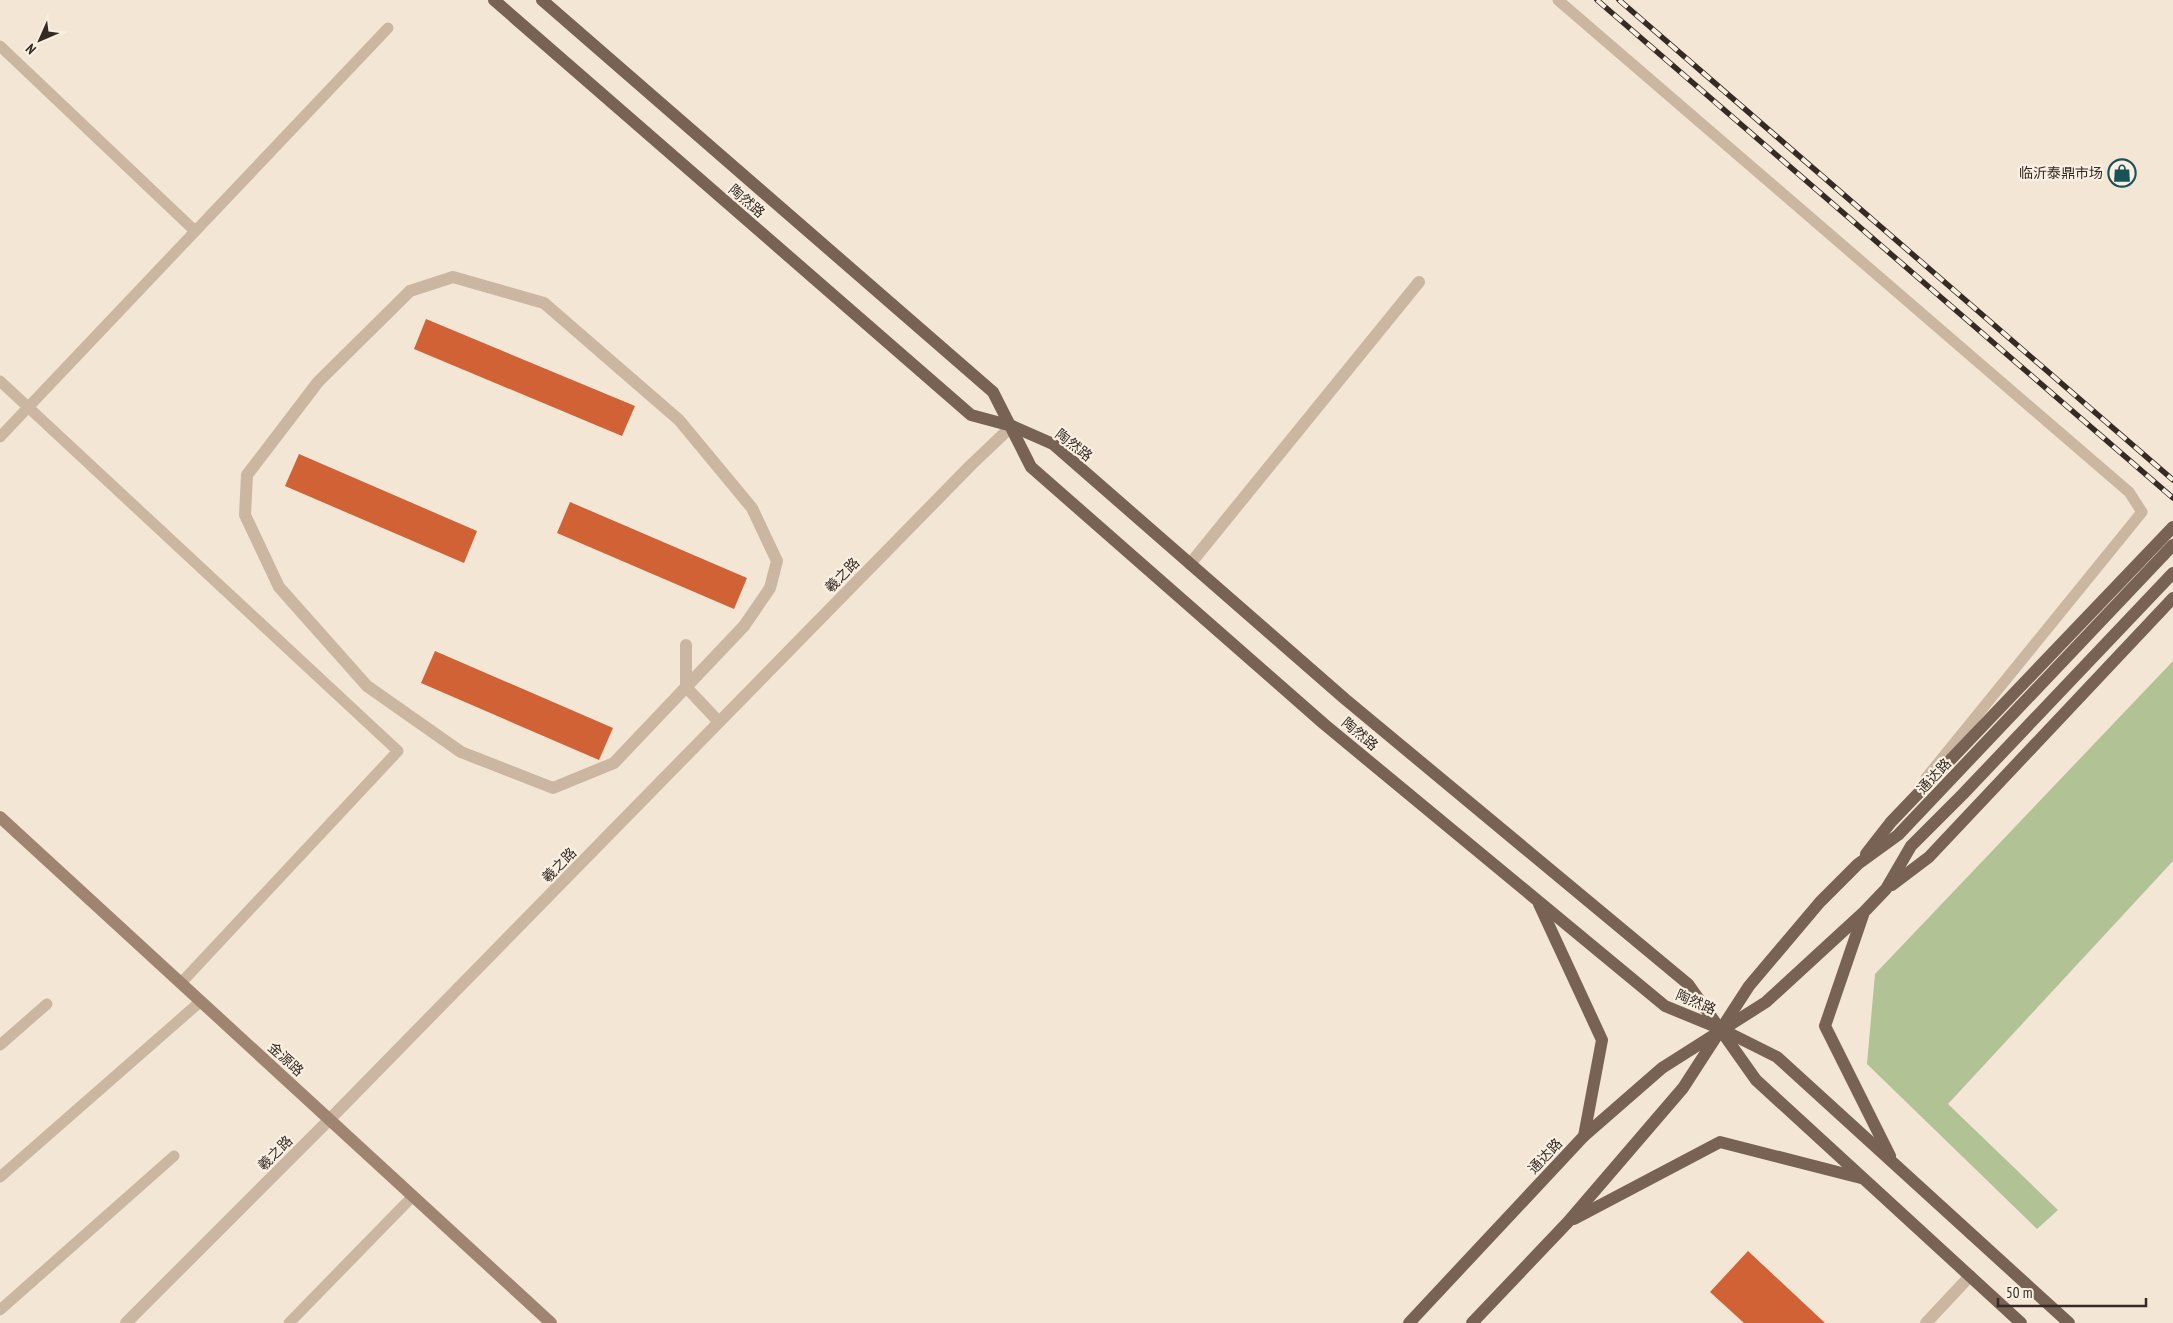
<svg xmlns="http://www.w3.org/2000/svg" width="2173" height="1323" font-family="'PT Sans Narrow','Noto Sans SC',sans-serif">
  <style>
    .green { fill: #b1c295 }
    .building { fill: #d06236 }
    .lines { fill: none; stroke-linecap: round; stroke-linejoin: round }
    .lane { stroke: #cbb6a1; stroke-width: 11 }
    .street { stroke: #cbb6a1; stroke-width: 12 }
    .secondary { stroke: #9f8472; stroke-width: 12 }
    .primary { stroke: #786254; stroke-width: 12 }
    .rail-casing { stroke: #352a24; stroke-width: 5.5 }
    .rail { stroke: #faf0e2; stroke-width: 4; stroke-dasharray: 11; stroke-linecap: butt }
    .labels { text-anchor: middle; stroke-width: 4.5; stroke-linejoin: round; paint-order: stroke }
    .poi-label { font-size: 14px; fill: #352a24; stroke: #faf0e2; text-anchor: end }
    .street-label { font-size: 14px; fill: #352a24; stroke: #faf0e2 }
  </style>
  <rect width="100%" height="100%" fill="#f3e6d5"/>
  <!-- green -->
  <path class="green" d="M2173,661V861L1948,1104L2058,1210L2037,1229L1867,1064L1875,974Z"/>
  <!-- building -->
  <g class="building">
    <path d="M426,319L635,406L622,436L414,349Z"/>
    <path d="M299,454L477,531L464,563L285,486Z"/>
    <path d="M570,502L747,578L734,609L557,533Z"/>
    <path d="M435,651L613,728L599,760L421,683Z"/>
    <path d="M1748,1251L1825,1323H1744L1710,1292Z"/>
  </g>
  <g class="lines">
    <!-- lane -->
    <g class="lane">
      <path d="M1558,0L2129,492L2142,512L1926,778"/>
      <path d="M0,46L195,231"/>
      <path d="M0,381L398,751L181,983"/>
      <path d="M0,437L388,28"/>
      <path d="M0,1045L47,1004"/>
      <path d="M0,1177L201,1001"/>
      <path d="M0,1310L174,1156"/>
      <path d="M289,1323L413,1196"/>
    </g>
    <!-- street -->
    <g class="street">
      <path d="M453,277L544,303L679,420L752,508L777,561L770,588L744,626L614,763L553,788L461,752L367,686L279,587L245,515L247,475L318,382L410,291Z"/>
      <path d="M1190,564L1419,282"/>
      <path d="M686,645V687L719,722"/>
      <path d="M126,1323L330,1119L971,465L1012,426"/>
      <path d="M1926,1323L1970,1276"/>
    </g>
    <!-- secondary -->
    <path class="secondary" d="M0,817L551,1323"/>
    <!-- primary -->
    <g class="primary">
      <path d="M494,0L971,415L1012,426L1053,444L1345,699L1688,984L1756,1080L2021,1323"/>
      <path d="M542,0L993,392L1031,467L1324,724L1665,1006L1721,1029L1777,1057L2069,1323"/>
      <path d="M1866,854L1891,822L2173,527"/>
      <path d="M1892,885L1929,857L2173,598"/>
      <path d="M1539,904L1602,1040L1584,1136"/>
      <path d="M1863,915L1825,1026L1890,1156"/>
      <path d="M1574,1219L1720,1142L1861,1178"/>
      <path d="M1409,1323L1584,1136L1662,1068L1766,1002L1864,912L1886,889L1911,846L1963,794L2173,573"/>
      <path d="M1472,1323L1568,1222L1683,1088L1749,986L1820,902L1858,864L1898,835L2173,545"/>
    </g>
    <!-- rail casing -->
    <g class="rail-casing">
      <g id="rail">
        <path d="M1597,0L2173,498"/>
        <path d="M1619,0L2173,480"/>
      </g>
    </g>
    <!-- rail -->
    <use href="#rail" class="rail"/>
  </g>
  <!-- icons -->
  <defs>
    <g id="shop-ring" transform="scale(1.4375)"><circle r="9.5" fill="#faf0e2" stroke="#175259" stroke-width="1.5"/><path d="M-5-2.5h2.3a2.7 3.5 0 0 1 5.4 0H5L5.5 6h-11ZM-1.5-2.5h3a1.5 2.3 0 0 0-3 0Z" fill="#175259"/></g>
  </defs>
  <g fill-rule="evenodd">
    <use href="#shop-ring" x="2122" y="173"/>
  </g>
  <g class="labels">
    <!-- poi labels -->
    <g class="poi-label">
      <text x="2103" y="178">临沂泰鼎市场</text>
    </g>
    <!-- street labels -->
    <g class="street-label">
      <text transform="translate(747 201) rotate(41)" y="5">陶然路</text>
      <text transform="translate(1074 445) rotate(38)" y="5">陶然路</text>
      <text transform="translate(842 575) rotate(-46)" y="5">羲之路</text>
      <text transform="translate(1360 734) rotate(40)" y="5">陶然路</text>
      <text transform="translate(1934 776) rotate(-47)" y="5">通达路</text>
      <text transform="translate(559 865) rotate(-46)" y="5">羲之路</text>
      <text transform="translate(1696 1002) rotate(23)" y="5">陶然路</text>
      <text transform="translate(286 1059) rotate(42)" y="5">金源路</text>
      <text transform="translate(275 1153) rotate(-45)" y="5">羲之路</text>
      <text transform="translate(1545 1156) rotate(-47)" y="5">通达路</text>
    </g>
  </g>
  <!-- north arrow -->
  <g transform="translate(40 40) rotate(225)" stroke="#faf0e2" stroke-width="4" paint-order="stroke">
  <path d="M0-4L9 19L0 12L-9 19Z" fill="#352a24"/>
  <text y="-8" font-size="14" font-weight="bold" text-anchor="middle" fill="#352a24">N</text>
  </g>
  <!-- scale -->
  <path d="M1998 1298v8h148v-8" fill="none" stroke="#352a24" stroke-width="2.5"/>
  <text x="2006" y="1298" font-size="15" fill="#352a24" stroke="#faf0e2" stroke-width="4" paint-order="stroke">50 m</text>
</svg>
